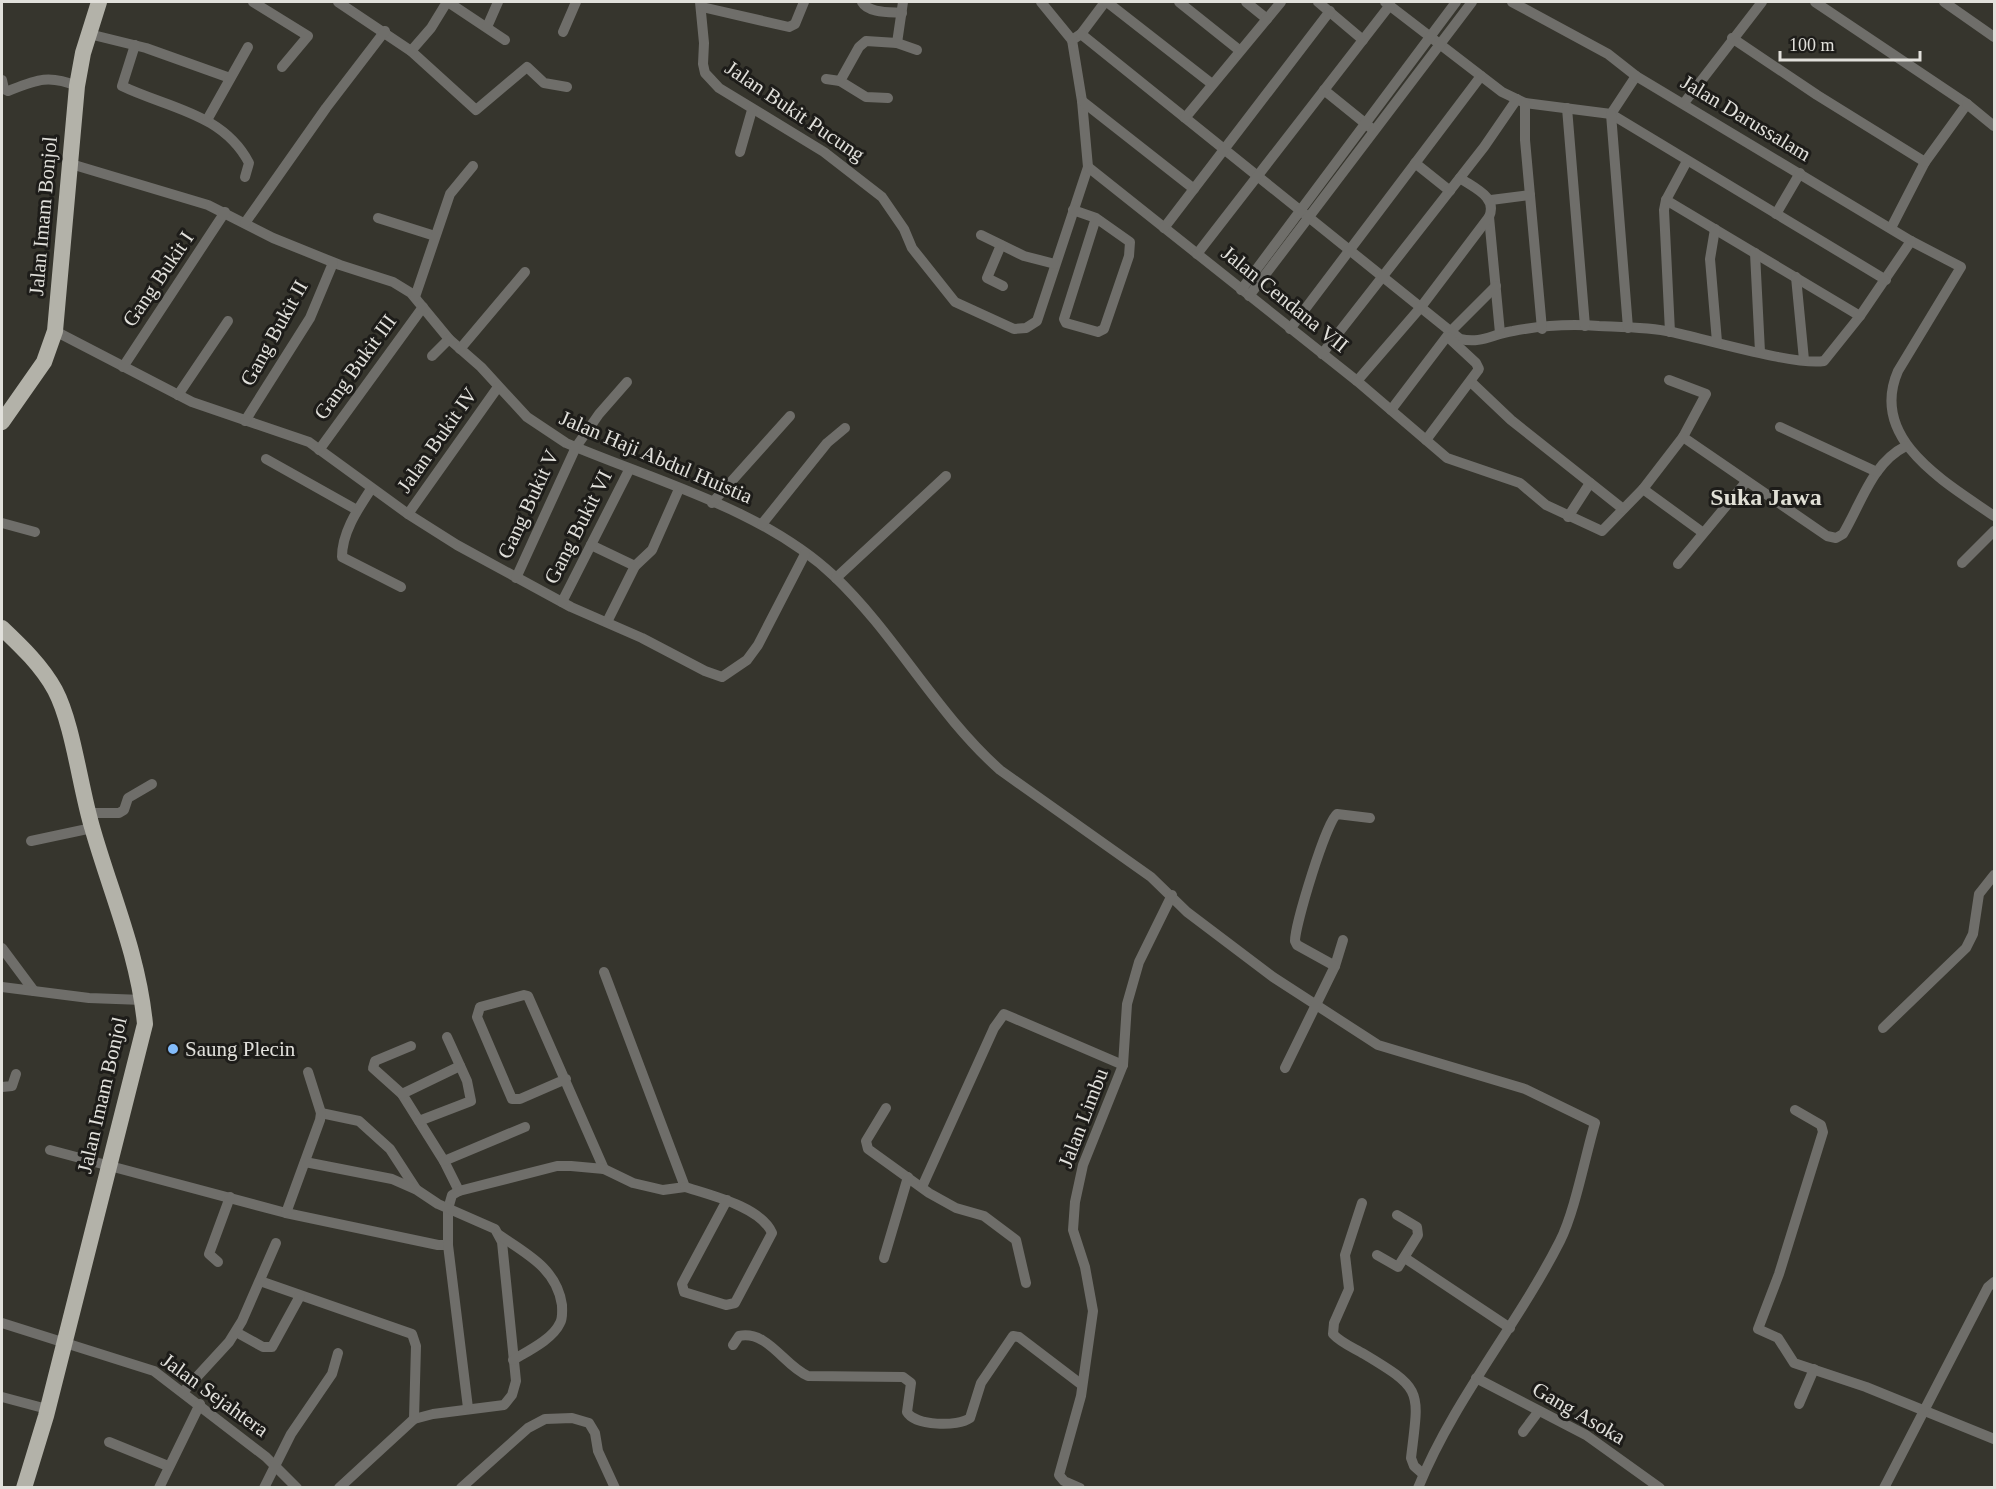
<svg xmlns="http://www.w3.org/2000/svg" width="1996" height="1489" font-family="Georgia,serif">
  <style>
    .lines { fill: none; stroke-linecap: round; stroke-linejoin: round }
    .minor { stroke: #6f6e6a; stroke-width: 10 }
    .trunk { stroke: #b3b2a9; stroke-width: 16 }
    .poi-dot { fill: #83bcfb; stroke: #1d1c19; stroke-width: 2 }
    .labels { text-anchor: middle; stroke-width: 6; stroke-linejoin: round; paint-order: stroke }
    .street-label { font-size: 21px; fill: #e1e0db; stroke: #1d1c19 }
    .poi-label { font-size: 21px; fill: #e1e0db; stroke: #1d1c19; text-anchor: start }
    .quarter-label { font-size: 24px; font-weight: bold; fill: #e1e0d6; stroke: #1d1c19 }
  </style>
  <rect width="100%" height="100%" fill="#36352d"/>
  <g class="lines">
    <!-- minor -->
    <g class="minor">
      <path d="M253,2L308,36L282,67"/>
      <path d="M338,2L411,51L476,110L527,67L544,83L567,87"/>
      <path d="M448,2L505,40"/>
      <path d="M700,2L704,43L703,64L705,73L719,88L824,152L882,197L904,229L912,248L955,302L1014,329L1026,328L1037,321L1088,167L1082,101L1072,40L1081,34L1105,2"/>
      <path d="M862,2C868,13 890,12 902,13"/>
      <path d="M1041,2L1072,40"/>
      <path d="M1107,2L1212,84"/>
      <path d="M1179,2L1239,50"/>
      <path d="M1246,2L1267,19"/>
      <path d="M1318,2L1363,40"/>
      <path d="M1385,2L1502,92L1525,103L1611,114L1636,76"/>
      <path d="M1512,2L1608,54L1636,76L1911,241L1961,267L1898,371C1868,440 1947,483 1994,516"/>
      <path d="M1815,2L1967,104L1925,162L1891,228"/>
      <path d="M1944,2L1994,37"/>
      <path d="M702,7L789,27L795,24L804,2"/>
      <path d="M487,27L498,2"/>
      <path d="M563,32L576,2"/>
      <path d="M89,34L146,48L230,78"/>
      <path d="M1081,34L1460,339C1482,344 1492,334 1513,331C1539,326 1572,324 1599,326C1623,327 1649,327 1672,332C1705,339 1796,366 1824,361L1860,316L1911,241"/>
      <path d="M1732,38L1817,95L1925,162"/>
      <path d="M897,43L917,50"/>
      <path d="M135,45L122,86C167,108 223,113 249,163L245,177"/>
      <path d="M411,51L431,28L447,2"/>
      <path d="M826,79L840,81"/>
      <path d="M2,80L4,89L8,91C36,80 48,74 77,86"/>
      <path d="M1324,90L1371,128"/>
      <path d="M888,98L866,97L840,81L859,47L866,41L897,43L903,2"/>
      <path d="M1082,101L1194,189"/>
      <path d="M1525,103V140L1542,329"/>
      <path d="M1684,103L1762,2"/>
      <path d="M1967,104L1994,126"/>
      <path d="M1567,108L1585,326"/>
      <path d="M1611,114L1886,280"/>
      <path d="M1611,114L1628,328"/>
      <path d="M1185,118L1281,2"/>
      <path d="M207,120L248,47"/>
      <path d="M740,152L752,110"/>
      <path d="M1687,161L1666,200L1860,316"/>
      <path d="M1415,163L1450,191"/>
      <path d="M71,164L208,205L273,238L340,265L393,282L411,293L449,339L481,367L527,417L566,443C655,481 763,509 834,576C896,635 936,713 1000,770L1151,877L1187,912L1273,977L1378,1045L1525,1089L1595,1123C1585,1157 1575,1211 1560,1241C1517,1326 1454,1399 1418,1488"/>
      <path d="M1088,167L1357,381L1447,458L1520,483L1546,505L1602,531L1643,489"/>
      <path d="M1491,200L1530,195"/>
      <path d="M1666,200L1664,210L1670,332"/>
      <path d="M1073,210L1096,218L1130,242L1129,256L1104,329L1098,332L1066,323L1064,319L1096,218"/>
      <path d="M1776,214L1800,173"/>
      <path d="M1489,217L1500,333"/>
      <path d="M378,218L435,236"/>
      <path d="M245,223L326,108L385,31"/>
      <path d="M1164,228L1330,11"/>
      <path d="M1715,229L1710,259L1717,342"/>
      <path d="M981,235L1024,256L1055,264"/>
      <path d="M1001,245L987,278L1003,286"/>
      <path d="M1755,253L1760,352"/>
      <path d="M1197,254L1390,5"/>
      <path d="M1796,277L1804,360"/>
      <path d="M1241,290L1456,2"/>
      <path d="M1249,296L1472,2"/>
      <path d="M415,297L450,194L473,166"/>
      <path d="M1290,329L1481,76"/>
      <path d="M55,331L192,402L309,442L408,514L457,545L571,607L642,638L705,671L722,677L747,660L758,645L805,554"/>
      <path d="M460,349L525,272"/>
      <path d="M1322,354L1484,147L1517,99"/>
      <path d="M432,356L449,339"/>
      <path d="M123,367L225,212"/>
      <path d="M1669,380L1706,394L1683,437L1827,536L1836,538L1843,534C1862,502 1872,463 1906,446"/>
      <path d="M1357,381L1421,307L1489,217C1498,197 1474,188 1460,178"/>
      <path d="M1472,383L1511,420L1623,509"/>
      <path d="M178,395L228,321"/>
      <path d="M1391,410L1451,331L1496,286"/>
      <path d="M245,421L310,318L333,263"/>
      <path d="M1780,427L1877,472"/>
      <path d="M1683,437L1643,489L1702,532"/>
      <path d="M1426,440L1479,369L1476,363L1448,337"/>
      <path d="M319,450L423,307"/>
      <path d="M266,459L357,510"/>
      <path d="M371,489C358,509 342,532 342,557L401,587"/>
      <path d="M712,503L790,416"/>
      <path d="M408,514L498,387"/>
      <path d="M1568,517L1590,483"/>
      <path d="M2,523L35,532"/>
      <path d="M762,524L827,443L845,428"/>
      <path d="M591,545L635,566"/>
      <path d="M1962,563L1994,531"/>
      <path d="M1678,564L1746,482"/>
      <path d="M516,578L576,447L599,414L627,382"/>
      <path d="M836,578L946,476"/>
      <path d="M562,602L629,470"/>
      <path d="M607,622L635,566L652,550L679,489"/>
      <path d="M88,813H119L124,810L128,798L152,784"/>
      <path d="M31,841L92,828"/>
      <path d="M2,948L34,991"/>
      <path d="M1335,966L1343,940"/>
      <path d="M2,987L89,998L143,1000"/>
      <path d="M1883,1028L1966,948L1973,934L1979,894L1994,875"/>
      <path d="M411,1046L375,1061L373,1068L402,1094L444,1161L459,1191"/>
      <path d="M1285,1068L1335,966L1297,945L1295,941C1295,925 1326,822 1337,814L1370,818"/>
      <path d="M566,1079L520,1099H512L477,1017L480,1007L524,995L528,996L604,1169"/>
      <path d="M2,1087L12,1086L16,1074"/>
      <path d="M402,1094L460,1066"/>
      <path d="M886,1108L866,1141L868,1149L929,1193L956,1208L984,1216L1016,1240L1026,1283"/>
      <path d="M1795,1110L1821,1125L1823,1132L1779,1274L1758,1329L1778,1338L1794,1363L1866,1387L1994,1439"/>
      <path d="M321,1113L359,1121L390,1149L416,1189"/>
      <path d="M419,1121L471,1101L467,1081L447,1037"/>
      <path d="M50,1150L286,1213L438,1245H448V1209L452,1195L459,1191L557,1166H571L604,1169L633,1183L663,1190L685,1187L604,972"/>
      <path d="M444,1161L525,1127"/>
      <path d="M305,1162L392,1179L417,1190L438,1204L495,1229L502,1242L516,1381L512,1395L504,1405L433,1414L414,1419L339,1488"/>
      <path d="M685,1187C710,1195 761,1207 772,1233L735,1303L726,1305L684,1292L682,1284L727,1200"/>
      <path d="M922,1187L994,1028L1004,1014L1123,1065"/>
      <path d="M1362,1203L1345,1255L1349,1289L1334,1323L1333,1334C1341,1343 1354,1348 1364,1354C1424,1390 1419,1390 1411,1458L1414,1466L1423,1474"/>
      <path d="M286,1213L320,1120L321,1113L308,1072"/>
      <path d="M499,1235C527,1254 557,1269 562,1305C562,1310 563,1318 560,1323C553,1339 528,1351 513,1360"/>
      <path d="M448,1245L468,1408"/>
      <path d="M1377,1255L1398,1267L1418,1235L1417,1227L1397,1215"/>
      <path d="M884,1258L908,1177"/>
      <path d="M1405,1258L1510,1328"/>
      <path d="M218,1262L209,1254L230,1197"/>
      <path d="M260,1281L412,1334L416,1346L414,1419"/>
      <path d="M2,1323L154,1371L266,1457L297,1488"/>
      <path d="M236,1332L263,1347H272L300,1296"/>
      <path d="M733,1345L739,1336C768,1330 784,1366 808,1376L903,1377L911,1383L907,1412C915,1426 958,1427 970,1418L981,1383L1013,1336L1019,1337L1082,1385"/>
      <path d="M1476,1378L1586,1435L1660,1488"/>
      <path d="M183,1392L229,1342L242,1321L276,1243"/>
      <path d="M2,1397L47,1409"/>
      <path d="M1799,1404L1814,1369"/>
      <path d="M1523,1432L1538,1412"/>
      <path d="M109,1442L168,1466"/>
      <path d="M159,1488L200,1404"/>
      <path d="M264,1488L291,1434L332,1374L338,1353"/>
      <path d="M461,1488L528,1428L545,1419L572,1418L589,1423L595,1433L598,1451L615,1488"/>
      <path d="M1080,1488L1064,1481L1059,1475L1081,1396L1093,1311L1085,1267L1073,1230L1075,1202L1083,1165L1123,1065L1127,1004L1139,962L1172,895"/>
      <path d="M1884,1488L1988,1287L1994,1282"/>
    </g>
    <!-- trunk -->
    <g class="trunk">
      <path d="M2,422L44,362L55,331L77,86L83,53L99,2"/>
      <path d="M2,628C21,646 42,666 55,690C73,724 80,787 92,827C111,894 138,953 145,1024L46,1416L24,1488"/>
    </g>
  </g>
  <!-- markers -->
  <circle class="poi-dot" cx="173" cy="1049" r="6"/>
  <g class="labels">
    <!-- street labels -->
    <g class="street-label">
      <text transform="translate(795 111) rotate(34)" y="7">Jalan Bukit Pucung</text>
      <text transform="translate(1746 118) rotate(31)" y="7">Jalan Darussalam</text>
      <text transform="translate(43 216) rotate(-85)" y="7">Jalan Imam Bonjol</text>
      <text transform="translate(158 279) rotate(-56)" y="7">Gang Bukit I</text>
      <text transform="translate(1285 299) rotate(39)" y="7">Jalan Cendana VII</text>
      <text transform="translate(274 333) rotate(-61)" y="7">Gang Bukit II</text>
      <text transform="translate(355 367) rotate(-54)" y="7">Gang Bukit III</text>
      <text transform="translate(437 440) rotate(-55)" y="7">Jalan Bukit IV</text>
      <text transform="translate(656 457) rotate(23)" y="7">Jalan Haji Abdul Huistia</text>
      <text transform="translate(528 504) rotate(-65)" y="7">Gang Bukit V</text>
      <text transform="translate(578 527) rotate(-63)" y="7">Gang Bukit VI</text>
      <text transform="translate(102 1095) rotate(-77)" y="7">Jalan Imam Bonjol</text>
      <text transform="translate(1083 1118) rotate(-69)" y="7">Jalan Limbu</text>
      <text transform="translate(215 1395) rotate(36)" y="7">Jalan Sejahtera</text>
      <text transform="translate(1579 1413) rotate(30)" y="7">Gang Asoka</text>
    </g>
    <!-- poi labels -->
    <g class="poi-label">
      <text x="185" y="1056">Saung Plecin</text>
    </g>
    <!-- quarter labels -->
    <g class="quarter-label">
      <text x="1766" y="505">Suka Jawa</text>
    </g>
  </g>
  <!-- border -->
  <rect width="1996" height="1489" fill="none" stroke="#e1e0db" stroke-width="6"/>
  <!-- scale -->
  <path d="M1780 51v9h140v-9" fill="none" stroke="#e1e0db" stroke-width="3"/>
  <text x="1789" y="51" font-size="18" fill="#e1e0db" stroke="#1d1c19" stroke-width="4.5" paint-order="stroke">100 m</text>
</svg>
